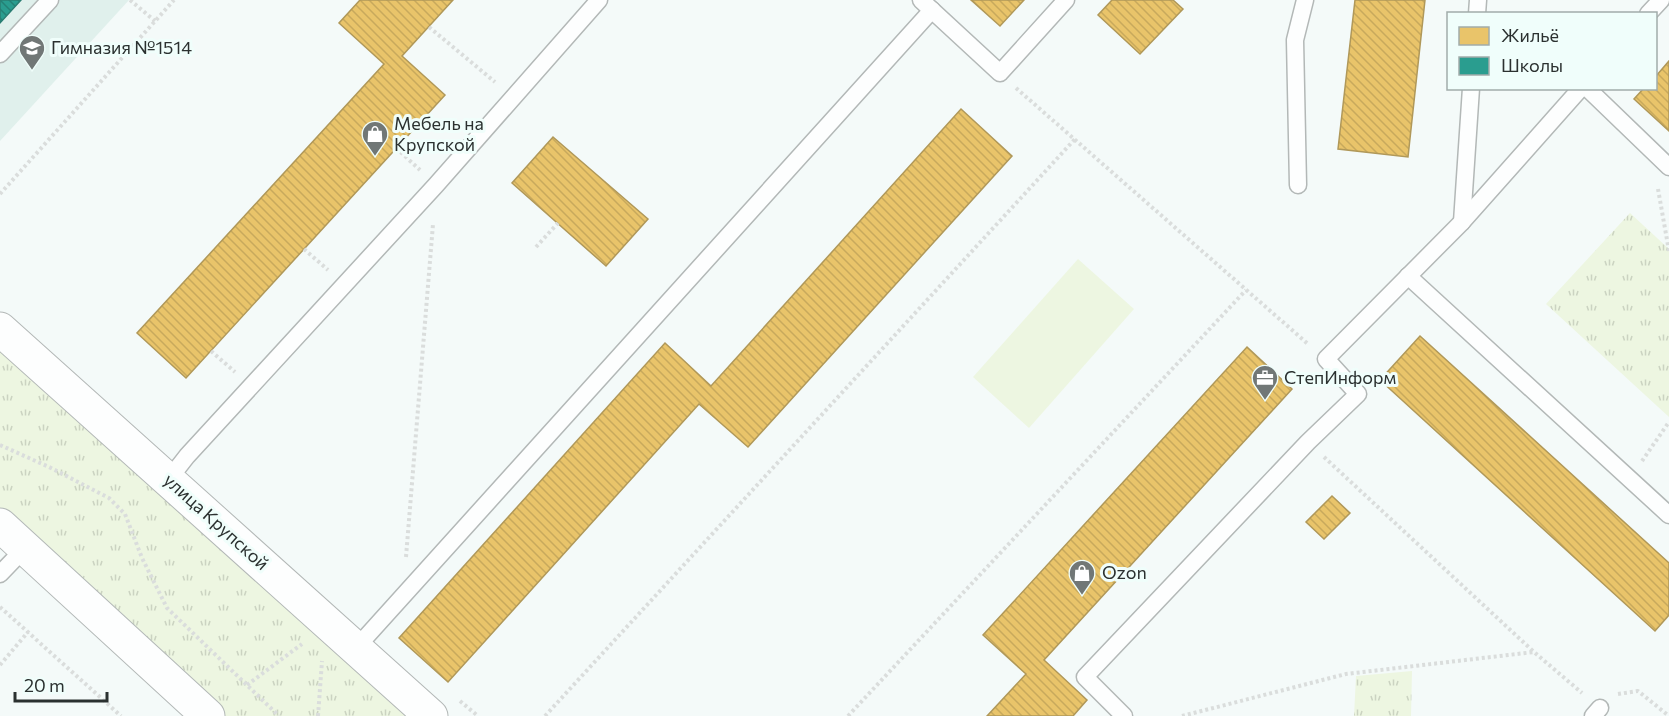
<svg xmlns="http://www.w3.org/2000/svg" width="1669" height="716" font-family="Commissioner,sans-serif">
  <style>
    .built { fill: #e0f0ec }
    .grass { fill: #edf6e1 }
    .park { fill: url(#park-tufts) }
    .homes { fill: url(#homes-back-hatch); stroke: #b09859; stroke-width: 1.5 }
    .schools { fill: url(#schools-back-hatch); stroke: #2a7d72; stroke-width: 1.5 }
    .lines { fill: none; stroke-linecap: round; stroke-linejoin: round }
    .service-casing { stroke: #b3b8b7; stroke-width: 19 }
    .tertiary-casing { stroke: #b3b8b7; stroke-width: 35 }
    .path { stroke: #dadddc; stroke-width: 4; stroke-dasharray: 3 3; stroke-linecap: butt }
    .service { stroke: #fdfefe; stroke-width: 16 }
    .tertiary { stroke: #fdfefe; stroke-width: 33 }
    .labels { text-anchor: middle; stroke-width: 6; stroke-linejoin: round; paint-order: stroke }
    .poi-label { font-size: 18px; fill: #2b3130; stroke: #f0fefb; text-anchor: start }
    .street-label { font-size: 18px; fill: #2b3130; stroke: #f0fefb }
  </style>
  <defs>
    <pattern id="park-tufts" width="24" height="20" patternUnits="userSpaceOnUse" patternTransform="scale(1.5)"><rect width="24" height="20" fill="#edf6e1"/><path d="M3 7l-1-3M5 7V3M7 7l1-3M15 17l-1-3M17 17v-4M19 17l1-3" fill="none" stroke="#cbd3c1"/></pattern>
    <pattern id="homes-back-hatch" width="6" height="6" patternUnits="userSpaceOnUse" patternTransform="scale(1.5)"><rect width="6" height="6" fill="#e9c46a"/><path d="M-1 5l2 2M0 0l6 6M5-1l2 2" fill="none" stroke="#c8a95c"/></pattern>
    <pattern id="schools-back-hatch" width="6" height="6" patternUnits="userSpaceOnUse" patternTransform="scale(1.5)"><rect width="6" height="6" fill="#2a9d8f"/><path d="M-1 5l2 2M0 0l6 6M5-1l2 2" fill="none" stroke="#248175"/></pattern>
  </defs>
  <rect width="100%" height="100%" fill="#f4faf9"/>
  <!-- built -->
  <path class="built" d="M0,0H129L0,141Z"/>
  <!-- grass -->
  <path class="grass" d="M1078,259L1134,309L1029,428L973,377Z"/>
  <!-- park -->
  <g class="park">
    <path d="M1630,213L1669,249V417L1546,304Z"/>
    <path d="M0,343L410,716H222L0,512Z"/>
    <path d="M1412,671L1411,716H1354L1356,676Z"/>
  </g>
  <!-- homes -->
  <g class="homes">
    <path d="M360,0H453L402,56L445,95L186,378L137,333L384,64L339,23Z"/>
    <path d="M971,0H1024L1000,26Z"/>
    <path d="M1112,0H1173L1183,9L1140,54L1098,15Z"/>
    <path d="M1355,0H1425L1408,157L1338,149Z"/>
    <path d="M1669,61V131L1634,99L1644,88H1656V76Z"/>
    <path d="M961,109L1012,156L748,447L699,404L448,682L399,638L665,343L711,386Z"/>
    <path d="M553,137L648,219L606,266L512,183Z"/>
    <path d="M1420,336L1669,563V615L1655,631L1380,380Z"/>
    <path d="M1247,347L1292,389L1044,660L1087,700L1073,716H987L1026,674L983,635Z"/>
    <path d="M1332,496L1350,513L1324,539L1306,522Z"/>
  </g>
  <!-- schools -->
  <path class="schools" d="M0,0H21L0,23Z"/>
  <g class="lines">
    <!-- service casing -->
    <g class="service-casing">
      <g id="service">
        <path d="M921,0L1000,73L1066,0"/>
        <path d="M1477,14L1478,0"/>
        <path d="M1648,14L1661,0"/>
        <path d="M0,54L50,0"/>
        <path d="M1587,88L1669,167"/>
        <path d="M1298,185L1295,40L1305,0"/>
        <path d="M1462,222L1471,88"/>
        <path d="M1408,276L1669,515"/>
        <path d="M169,479L187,456L436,185L599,0"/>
        <path d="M0,574L25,548"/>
        <path d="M356,648L932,10"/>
        <path d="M1124,716L1085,677L1308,442L1358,394L1326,359L1462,222L1581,88"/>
        <path d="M1593,716L1600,708"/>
      </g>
    </g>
    <!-- tertiary casing -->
    <g class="tertiary-casing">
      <g id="tertiary">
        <path d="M0,329L431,716"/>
        <path d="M0,525L208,716"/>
      </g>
    </g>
    <!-- path -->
    <g class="path">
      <path d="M130,0L155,21"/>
      <path d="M429,27L495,82"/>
      <path d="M1016,88L1308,344"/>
      <path d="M396,148L420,170"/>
      <path d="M1658,189L1669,251"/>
      <path d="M0,194L174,0"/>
      <path d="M536,247L558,223"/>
      <path d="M304,249L328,270"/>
      <path d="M211,351L235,372"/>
      <path d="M0,445L49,467L109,498L125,514L142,558L167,608L279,716"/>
      <path d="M1324,457L1534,652L1582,693"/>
      <path d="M1642,461L1669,422"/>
      <path d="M406,557L433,224"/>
      <path d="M0,607L121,716"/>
      <path d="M0,665L28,632"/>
      <path d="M247,685L302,644"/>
      <path d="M1618,694L1638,691L1669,716"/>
      <path d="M460,701L478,716"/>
      <path d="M318,716L322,661"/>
      <path d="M545,716L1075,139"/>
      <path d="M848,716L1246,290"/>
      <path d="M1182,716L1346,674L1534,652"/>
    </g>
    <!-- service -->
    <use href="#service" class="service"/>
    <!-- tertiary -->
    <use href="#tertiary" class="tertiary"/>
  </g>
  <!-- icons -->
  <defs>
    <g id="school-pin" transform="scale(1.35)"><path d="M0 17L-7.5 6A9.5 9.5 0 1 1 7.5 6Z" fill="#717776" stroke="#f0fefb"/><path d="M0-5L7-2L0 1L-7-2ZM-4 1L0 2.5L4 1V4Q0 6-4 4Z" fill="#fff"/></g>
    <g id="shop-pin" transform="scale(1.35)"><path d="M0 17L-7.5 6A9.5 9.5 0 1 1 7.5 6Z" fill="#717776" stroke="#f0fefb"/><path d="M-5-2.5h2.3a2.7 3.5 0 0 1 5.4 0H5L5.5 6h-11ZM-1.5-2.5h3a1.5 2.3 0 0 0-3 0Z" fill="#fff"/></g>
    <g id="office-pin" transform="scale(1.35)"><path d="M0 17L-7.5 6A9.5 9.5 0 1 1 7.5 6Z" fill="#717776" stroke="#f0fefb"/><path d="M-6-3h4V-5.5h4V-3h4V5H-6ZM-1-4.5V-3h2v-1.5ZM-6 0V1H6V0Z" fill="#fff"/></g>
  </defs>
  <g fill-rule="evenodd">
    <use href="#school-pin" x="32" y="48"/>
    <use href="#shop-pin" x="375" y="134"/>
    <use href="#office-pin" x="1265" y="378"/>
    <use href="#shop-pin" x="1082" y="573"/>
  </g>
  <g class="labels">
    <!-- poi labels -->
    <g class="poi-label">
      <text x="51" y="54">Гимназия №1514</text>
      <text x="394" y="130">Мебель на<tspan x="394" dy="21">Крупской</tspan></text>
      <text x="1284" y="384">СтепИнформ</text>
      <text x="1102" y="579">Ozon</text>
    </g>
    <!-- street labels -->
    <g class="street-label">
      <text transform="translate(216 522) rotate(42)" y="6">улица Крупской</text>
    </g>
  </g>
  <!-- legend -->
  <rect x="1447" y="12" width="210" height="78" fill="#f0fefb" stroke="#a1acaa" stroke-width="1.5"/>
  <rect x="1459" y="27" width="30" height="18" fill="#e9c46a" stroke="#a1acaa" stroke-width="1.5"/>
  <text x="1501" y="42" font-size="18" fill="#2b3130">Жильё</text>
  <rect x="1459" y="57" width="30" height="18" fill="#2a9d8f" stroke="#a1acaa" stroke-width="1.5"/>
  <text x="1501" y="72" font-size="18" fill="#2b3130">Школы</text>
  <!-- scale -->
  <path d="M15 692v9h92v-9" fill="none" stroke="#2b3130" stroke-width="3"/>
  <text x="24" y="692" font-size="18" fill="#2b3130" stroke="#f0fefb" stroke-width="4.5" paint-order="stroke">20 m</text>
</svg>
